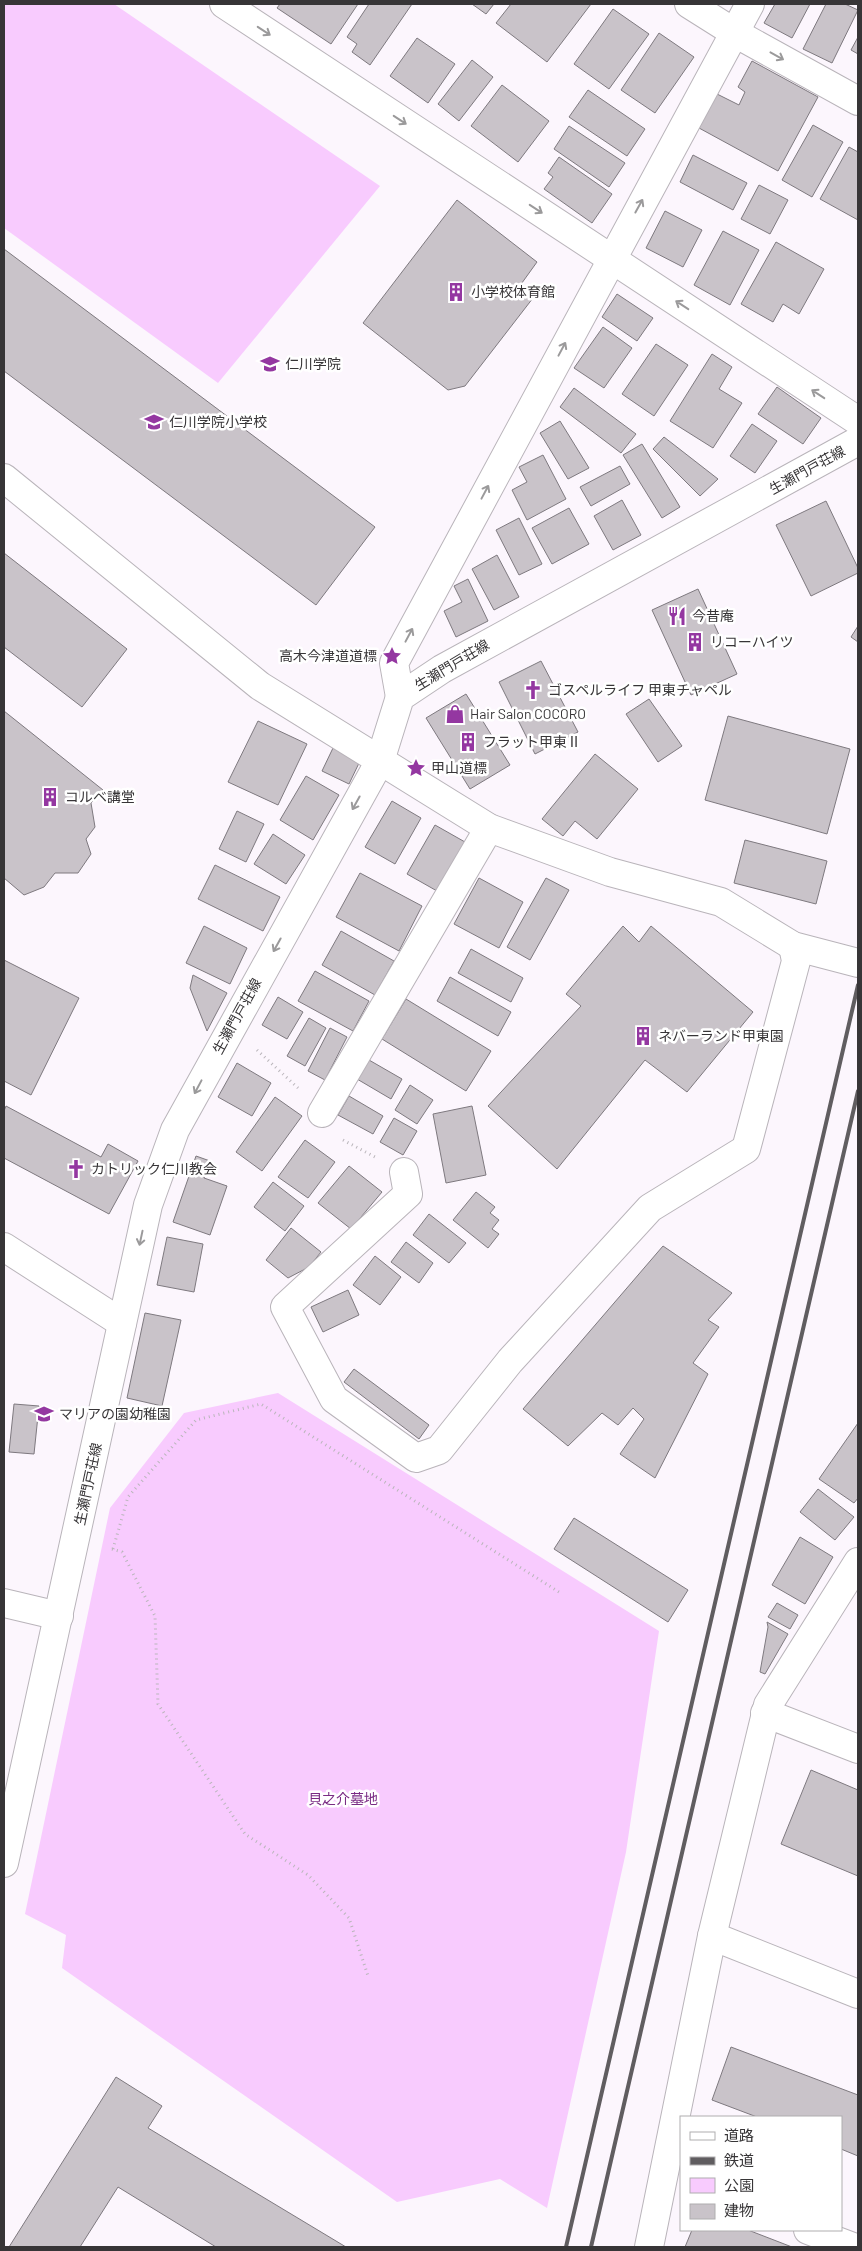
<svg xmlns="http://www.w3.org/2000/svg" width="862" height="2251" font-family="Barlow,'Noto Sans JP',sans-serif">
  <style>
    .green { fill: #f8cbfe }
    .building { fill: #c9c3c9; stroke: #7e797f }
    .lines { fill: none; stroke-linecap: round; stroke-linejoin: round }
    .minor-casing { stroke: #b9b4ba; stroke-width: 30 }
    .major-casing { stroke: #b9b4ba; stroke-width: 30 }
    .path { stroke: #bab6bb; stroke-width: 3; stroke-dasharray: 1 4; stroke-linecap: butt }
    .minor { stroke: #fff; stroke-width: 28 }
    .major { stroke: #fff; stroke-width: 28 }
    .rail { stroke: #605d60; stroke-width: 4 }
    .oneway { stroke: #9b9a9b }
    .labels { text-anchor: middle; stroke-width: 5; stroke-linejoin: round; paint-order: stroke }
    .poi-label { font-size: 14px; fill: #373537; stroke: #fff; text-anchor: start }
    .street-label { font-size: 14px; fill: #373537; stroke: #fff }
    .park-label { font-size: 14px; fill: #7a2c84; stroke: #fff }
  </style>
  <rect width="100%" height="100%" fill="#fcf6fd"/>
  <!-- green -->
  <g class="green">
    <path d="M4,4H114L380,186L218,383L4,228Z"/>
    <path d="M278,1393L659,1631L626,1852L547,2208L500,2179L397,2202L62,1968L66,1935L25,1914L110,1508L184,1413Z"/>
  </g>
  <!-- building -->
  <g class="building">
    <path d="M280,4H358L331,44L277,8Z"/>
    <path d="M369,4H412L370,65L352,52L357,44L347,37Z"/>
    <path d="M472,4H494L486,14Z"/>
    <path d="M511,4H591L547,62L496,23Z"/>
    <path d="M775,4H810L792,38L764,23Z"/>
    <path d="M826,4H845L858,10L832,63L803,49Z"/>
    <path d="M613,9L649,34L609,89L574,64Z"/>
    <path d="M659,33L694,57L655,113L621,90Z"/>
    <path d="M858,37V54L851,50Z"/>
    <path d="M417,38L455,64L428,103L390,76Z"/>
    <path d="M472,60L493,77L459,121L438,104Z"/>
    <path d="M752,61L818,97L778,171L699,128L717,94L739,105L745,92L738,87Z"/>
    <path d="M502,85L549,121L518,162L471,126Z"/>
    <path d="M588,90L645,129L627,156L569,117Z"/>
    <path d="M813,125L843,142L812,197L782,180Z"/>
    <path d="M569,126L625,163L609,187L554,149Z"/>
    <path d="M849,147L858,152V220L820,199Z"/>
    <path d="M693,155L747,183L733,210L680,182Z"/>
    <path d="M559,157L612,194L592,223L544,189L553,177L548,173Z"/>
    <path d="M759,185L788,200L770,234L741,219Z"/>
    <path d="M457,200L537,262L519,287L533,298L465,386L448,390L363,323Z"/>
    <path d="M665,211L702,230L683,267L646,248Z"/>
    <path d="M723,231L759,250L730,305L694,285Z"/>
    <path d="M776,242L824,269L799,314L783,304L773,322L741,304Z"/>
    <path d="M4,249L375,527L316,605L4,371Z"/>
    <path d="M617,294L653,318L637,341L602,317Z"/>
    <path d="M603,327L632,348L604,388L574,368Z"/>
    <path d="M656,344L688,365L654,416L622,394Z"/>
    <path d="M712,354L732,367L719,389L742,403L713,448L670,421Z"/>
    <path d="M777,387L821,418L803,444L758,414Z"/>
    <path d="M574,388L636,434L621,453L560,407Z"/>
    <path d="M560,421L589,468L568,479L540,433Z"/>
    <path d="M752,424L777,441L755,473L730,456Z"/>
    <path d="M664,437L718,479L700,496L653,449Z"/>
    <path d="M642,444L680,507L662,518L623,455Z"/>
    <path d="M543,455L566,499L527,520L512,490L527,482L519,467Z"/>
    <path d="M620,466L630,484L591,506L580,487Z"/>
    <path d="M622,500L641,535L613,550L594,516Z"/>
    <path d="M826,501L858,568V573L811,596L776,525Z"/>
    <path d="M569,508L589,544L552,564L532,528Z"/>
    <path d="M519,518L542,564L519,575L496,530Z"/>
    <path d="M4,553L127,649L82,707L4,647Z"/>
    <path d="M497,555L519,597L494,610L472,569Z"/>
    <path d="M468,579L488,621L456,637L444,611L462,602L454,586Z"/>
    <path d="M698,589L737,674L691,695L652,610Z"/>
    <path d="M858,626V642L851,637Z"/>
    <path d="M541,661L578,732L535,754L499,682Z"/>
    <path d="M466,694L510,765L470,789L426,718Z"/>
    <path d="M649,699L682,746L658,762L626,714Z"/>
    <path d="M4,711L103,790L91,803L95,827L86,839L91,854L78,873H55L44,887L24,895L4,878Z"/>
    <path d="M728,716L850,749L827,834L705,800Z"/>
    <path d="M258,721L307,744L278,805L228,782Z"/>
    <path d="M333,748L360,761L349,784L322,771Z"/>
    <path d="M595,754L638,789L597,839L575,821L563,836L542,819Z"/>
    <path d="M306,776L339,795L313,840L280,820Z"/>
    <path d="M392,801L421,818L395,864L365,847Z"/>
    <path d="M237,811L264,824L246,862L219,849Z"/>
    <path d="M435,825L465,842L437,891L407,874Z"/>
    <path d="M273,834L305,855L286,884L254,864Z"/>
    <path d="M745,840L827,861L816,904L734,883Z"/>
    <path d="M215,865L280,897L263,931L198,899Z"/>
    <path d="M360,873L422,906L399,951L336,917Z"/>
    <path d="M479,878L523,902L499,948L454,924Z"/>
    <path d="M546,878L569,890L530,960L507,947Z"/>
    <path d="M204,926L247,948L230,984L186,963Z"/>
    <path d="M623,926L639,942L651,926L753,1012L687,1092L645,1060L557,1169L488,1106L581,1006L566,994Z"/>
    <path d="M341,931L394,961L375,995L322,965Z"/>
    <path d="M471,949L523,978L511,1002L458,973Z"/>
    <path d="M4,960L79,998L31,1095L4,1081Z"/>
    <path d="M315,971L369,1001L353,1031L298,1001Z"/>
    <path d="M193,975L227,993L207,1031L190,988Z"/>
    <path d="M450,977L511,1012L498,1036L437,1001Z"/>
    <path d="M278,997L303,1012L287,1039L262,1025Z"/>
    <path d="M406,999L491,1051L466,1091L382,1039Z"/>
    <path d="M309,1018L326,1028L305,1066L287,1056Z"/>
    <path d="M330,1028L347,1037L325,1080L308,1071Z"/>
    <path d="M369,1060L402,1079L391,1099L357,1079Z"/>
    <path d="M237,1063L271,1083L252,1116L218,1097Z"/>
    <path d="M410,1085L433,1100L417,1124L395,1110Z"/>
    <path d="M349,1096L383,1116L373,1134L338,1115Z"/>
    <path d="M275,1097L302,1116L262,1171L236,1152Z"/>
    <path d="M6,1106L101,1157L108,1144L138,1161L109,1214L4,1158V1111Z"/>
    <path d="M472,1106L486,1175L446,1183L433,1114Z"/>
    <path d="M394,1118L417,1131L403,1155L380,1142Z"/>
    <path d="M305,1140L335,1162L308,1198L278,1177Z"/>
    <path d="M196,1156L210,1161L204,1178L227,1186L210,1235L173,1222Z"/>
    <path d="M349,1166L382,1192L351,1229L318,1203Z"/>
    <path d="M273,1182L304,1206L285,1231L254,1207Z"/>
    <path d="M476,1192L495,1207L490,1213L499,1220L492,1229L499,1234L488,1248L453,1220Z"/>
    <path d="M429,1214L466,1243L449,1263L413,1235Z"/>
    <path d="M291,1228L321,1252L309,1267L288,1278L266,1260Z"/>
    <path d="M167,1237L203,1244L194,1292L157,1285Z"/>
    <path d="M406,1242L433,1263L419,1283L391,1262Z"/>
    <path d="M663,1246L732,1293L708,1320L719,1327L693,1363L708,1374L655,1478L620,1454L644,1419L633,1408L618,1425L602,1413L568,1446L523,1409Z"/>
    <path d="M375,1256L401,1277L380,1305L353,1285Z"/>
    <path d="M348,1290L359,1315L323,1332L311,1307Z"/>
    <path d="M145,1313L181,1320L162,1406L127,1398Z"/>
    <path d="M354,1369L429,1425L419,1439L344,1382Z"/>
    <path d="M14,1404L39,1406L34,1454L9,1452Z"/>
    <path d="M858,1423V1498L854,1503L819,1479Z"/>
    <path d="M818,1489L854,1517L835,1540L800,1512Z"/>
    <path d="M574,1518L688,1590L668,1622L554,1549Z"/>
    <path d="M800,1537L833,1557L805,1604L772,1585Z"/>
    <path d="M777,1603L798,1615L790,1629L768,1617Z"/>
    <path d="M767,1622L788,1634L765,1674L760,1672L768,1627Z"/>
    <path d="M811,1770L858,1790V1876L781,1844Z"/>
    <path d="M731,2047L858,2095V2156L841,2149V2117H757L712,2100Z"/>
    <path d="M116,2077L162,2106L148,2128L346,2247H216L118,2187L80,2247H9Z"/>
    <path d="M692,2230H748L792,2247H685Z"/>
  </g>
  <g class="lines">
    <!-- minor casing -->
    <g class="minor-casing">
      <g id="minor">
        <path d="M224,4L858,421"/>
        <path d="M689,4L735,33L858,101"/>
        <path d="M4,478L260,686L489,828L610,872L721,902L793,946L858,963"/>
        <path d="M400,697L394,663L750,4"/>
        <path d="M322,1113L489,828"/>
        <path d="M404,1172L408,1194L285,1307L334,1399L416,1458L439,1450L510,1361L650,1208L746,1149L796,961L793,946"/>
        <path d="M4,1247L122,1323"/>
        <path d="M4,1603L59,1616"/>
        <path d="M765,1713L858,1749"/>
        <path d="M712,1936L858,1994"/>
        <path d="M808,2230L853,2247"/>
        <path d="M649,2247L712,1936L768,1705L858,1562"/>
      </g>
    </g>
    <!-- major casing -->
    <g class="major-casing">
      <path id="major" d="M4,1863L148,1205L175,1130L380,761L400,697L442,669L858,441"/>
    </g>
    <!-- path -->
    <g class="path">
      <path d="M257,1050L298,1088"/>
      <path d="M343,1140L375,1157"/>
      <path d="M112,1549L122,1552L155,1616L158,1704L245,1834L308,1875L349,1918L368,1976"/>
      <path d="M113,1549L128,1497L196,1420L261,1404L559,1592"/>
    </g>
    <!-- minor -->
    <use href="#minor" class="minor"/>
    <!-- major -->
    <use href="#major" class="major"/>
    <!-- rail -->
    <g class="rail">
      <path d="M566,2247L858,985"/>
      <path d="M591,2247L858,1091"/>
    </g>
  </g>
  <!-- one-way arrows -->
  <defs><path id="oneway-shaft" d="M-6 0H5M1.5-3L5.5 0L1.5 3" fill="none" stroke-width="1.6" stroke-linecap="round" stroke-linejoin="round" transform="scale(1.25)"/></defs>
  <g class="oneway">
    <use href="#oneway-shaft" transform="translate(264 31) rotate(33)"/>
    <use href="#oneway-shaft" transform="translate(777 56) rotate(29)"/>
    <use href="#oneway-shaft" transform="translate(400 120) rotate(33)"/>
    <use href="#oneway-shaft" transform="translate(639 206) rotate(-61)"/>
    <use href="#oneway-shaft" transform="translate(536 209) rotate(33)"/>
    <use href="#oneway-shaft" transform="translate(682 305) rotate(-147)"/>
    <use href="#oneway-shaft" transform="translate(562 349) rotate(-62)"/>
    <use href="#oneway-shaft" transform="translate(818 394) rotate(-147)"/>
    <use href="#oneway-shaft" transform="translate(485 492) rotate(-62)"/>
    <use href="#oneway-shaft" transform="translate(409 635) rotate(-62)"/>
    <use href="#oneway-shaft" transform="translate(356 803) rotate(119)"/>
    <use href="#oneway-shaft" transform="translate(277 945) rotate(119)"/>
    <use href="#oneway-shaft" transform="translate(198 1087) rotate(118)"/>
    <use href="#oneway-shaft" transform="translate(141 1238) rotate(102)"/>
  </g>
  <!-- icons -->
  <defs>
    <g id="building-bare" transform="scale(1.5)"><path d="M-4-6H4V6H1V3H-1V6H-4ZM-2.5-4.3h1.7v1.8h-1.7ZM.8-4.3h1.7v1.8H.8ZM-2.5-1h1.7V.8h-1.7ZM.8-1h1.7V.8H.8Z" fill="#9437a1" stroke="#fff" stroke-width="2.5" paint-order="stroke"/></g>
    <g id="school-bare" transform="scale(1.5)"><path d="M0-5L7-2L0 1L-7-2ZM-4 1L0 2.5L4 1V4Q0 6-4 4Z" fill="#9437a1" stroke="#fff" stroke-width="2.5" paint-order="stroke"/></g>
    <g id="restaurant-bare" transform="scale(1.5)"><path d="M-5-6h1v4h1v-4h1v4h1v-4h1v5L-1.5 .5V6h-2V.5L-5-1ZM5-6V6H3V1.5H1.5Q1.5-4 5-6Z" fill="#9437a1" stroke="#fff" stroke-width="2.5" paint-order="stroke"/></g>
    <g id="sight-bare" transform="scale(1.5)"><path d="M0-6L1.8-2.2L6-1.7L2.9 1.2L3.7 5.4L0 3.3L-3.7 5.4L-2.9 1.2L-6-1.7L-1.8-2.2Z" fill="#9437a1" stroke="#fff" stroke-width="2.5" paint-order="stroke"/></g>
    <g id="church-bare" transform="scale(1.5)"><path d="M-1.2-6h2.4v3.5h3.3v2.4h-3.3V6h-2.4V-.1h-3.3v-2.4h3.3Z" fill="#9437a1" stroke="#fff" stroke-width="2.5" paint-order="stroke"/></g>
    <g id="shop-bare" transform="scale(1.5)"><path d="M-5-2.5h2.3a2.7 3.5 0 0 1 5.4 0H5L5.5 6h-11ZM-1.5-2.5h3a1.5 2.3 0 0 0-3 0Z" fill="#9437a1" stroke="#fff" stroke-width="2.5" paint-order="stroke"/></g>
  </defs>
  <g fill-rule="evenodd">
    <use href="#building-bare" x="456" y="292"/>
    <use href="#school-bare" x="270" y="364"/>
    <use href="#school-bare" x="154" y="422"/>
    <use href="#restaurant-bare" x="677" y="616"/>
    <use href="#building-bare" x="695" y="642"/>
    <use href="#sight-bare" x="392" y="656"/>
    <use href="#church-bare" x="533" y="690"/>
    <use href="#shop-bare" x="455" y="714"/>
    <use href="#building-bare" x="468" y="742"/>
    <use href="#sight-bare" x="416" y="768"/>
    <use href="#building-bare" x="50" y="797"/>
    <use href="#building-bare" x="643" y="1036"/>
    <use href="#church-bare" x="76" y="1169"/>
    <use href="#school-bare" x="44" y="1414"/>
  </g>
  <g class="labels">
    <!-- poi labels -->
    <g class="poi-label">
      <text x="471" y="297">小学校体育館</text>
      <text x="285" y="369">仁川学院</text>
      <text x="169" y="427">仁川学院小学校</text>
      <text x="692" y="621">今昔庵</text>
      <text x="710" y="647">リコーハイツ</text>
      <text x="377" y="661" text-anchor="end">高木今津道道標</text>
      <text x="548" y="695">ゴスペルライフ 甲東チャペル</text>
      <text x="470" y="719">Hair Salon COCORO</text>
      <text x="483" y="747">フラット甲東Ⅱ</text>
      <text x="431" y="773">甲山道標</text>
      <text x="65" y="802">コルベ講堂</text>
      <text x="658" y="1041">ネバーランド甲東園</text>
      <text x="91" y="1174">カトリック仁川教会</text>
      <text x="59" y="1419">マリアの園幼稚園</text>
    </g>
    <!-- street labels -->
    <g class="street-label">
      <text transform="translate(807 470) rotate(-29)" y="5">生瀬門戸荘線</text>
      <text transform="translate(452 665) rotate(-31)" y="5">生瀬門戸荘線</text>
      <text transform="translate(237 1016) rotate(-61)" y="5">生瀬門戸荘線</text>
      <text transform="translate(88 1484) rotate(-78)" y="5">生瀬門戸荘線</text>
    </g>
    <!-- park labels -->
    <g class="park-label">
      <text x="343" y="1804">貝之介墓地</text>
    </g>
  </g>
  <!-- border -->
  <rect width="862" height="2251" fill="none" stroke="#373537" stroke-width="10"/>
  <!-- legend -->
  <rect x="680" y="2116" width="162" height="115" fill="#ffffff" stroke="#afaeaf"/>
  <rect x="690" y="2132" width="25" height="8" fill="#ffffff" stroke="#afaeaf"/>
  <text x="724" y="2141" font-size="15" fill="#373537">道路</text>
  <rect x="690" y="2157" width="25" height="8" fill="#605d60" stroke="#afaeaf"/>
  <text x="724" y="2166" font-size="15" fill="#373537">鉄道</text>
  <rect x="690" y="2178" width="25" height="15" fill="#f8cbfe" stroke="#afaeaf"/>
  <text x="724" y="2191" font-size="15" fill="#373537">公園</text>
  <rect x="690" y="2204" width="25" height="15" fill="#c9c3c9" stroke="#afaeaf"/>
  <text x="724" y="2216" font-size="15" fill="#373537">建物</text>
</svg>
